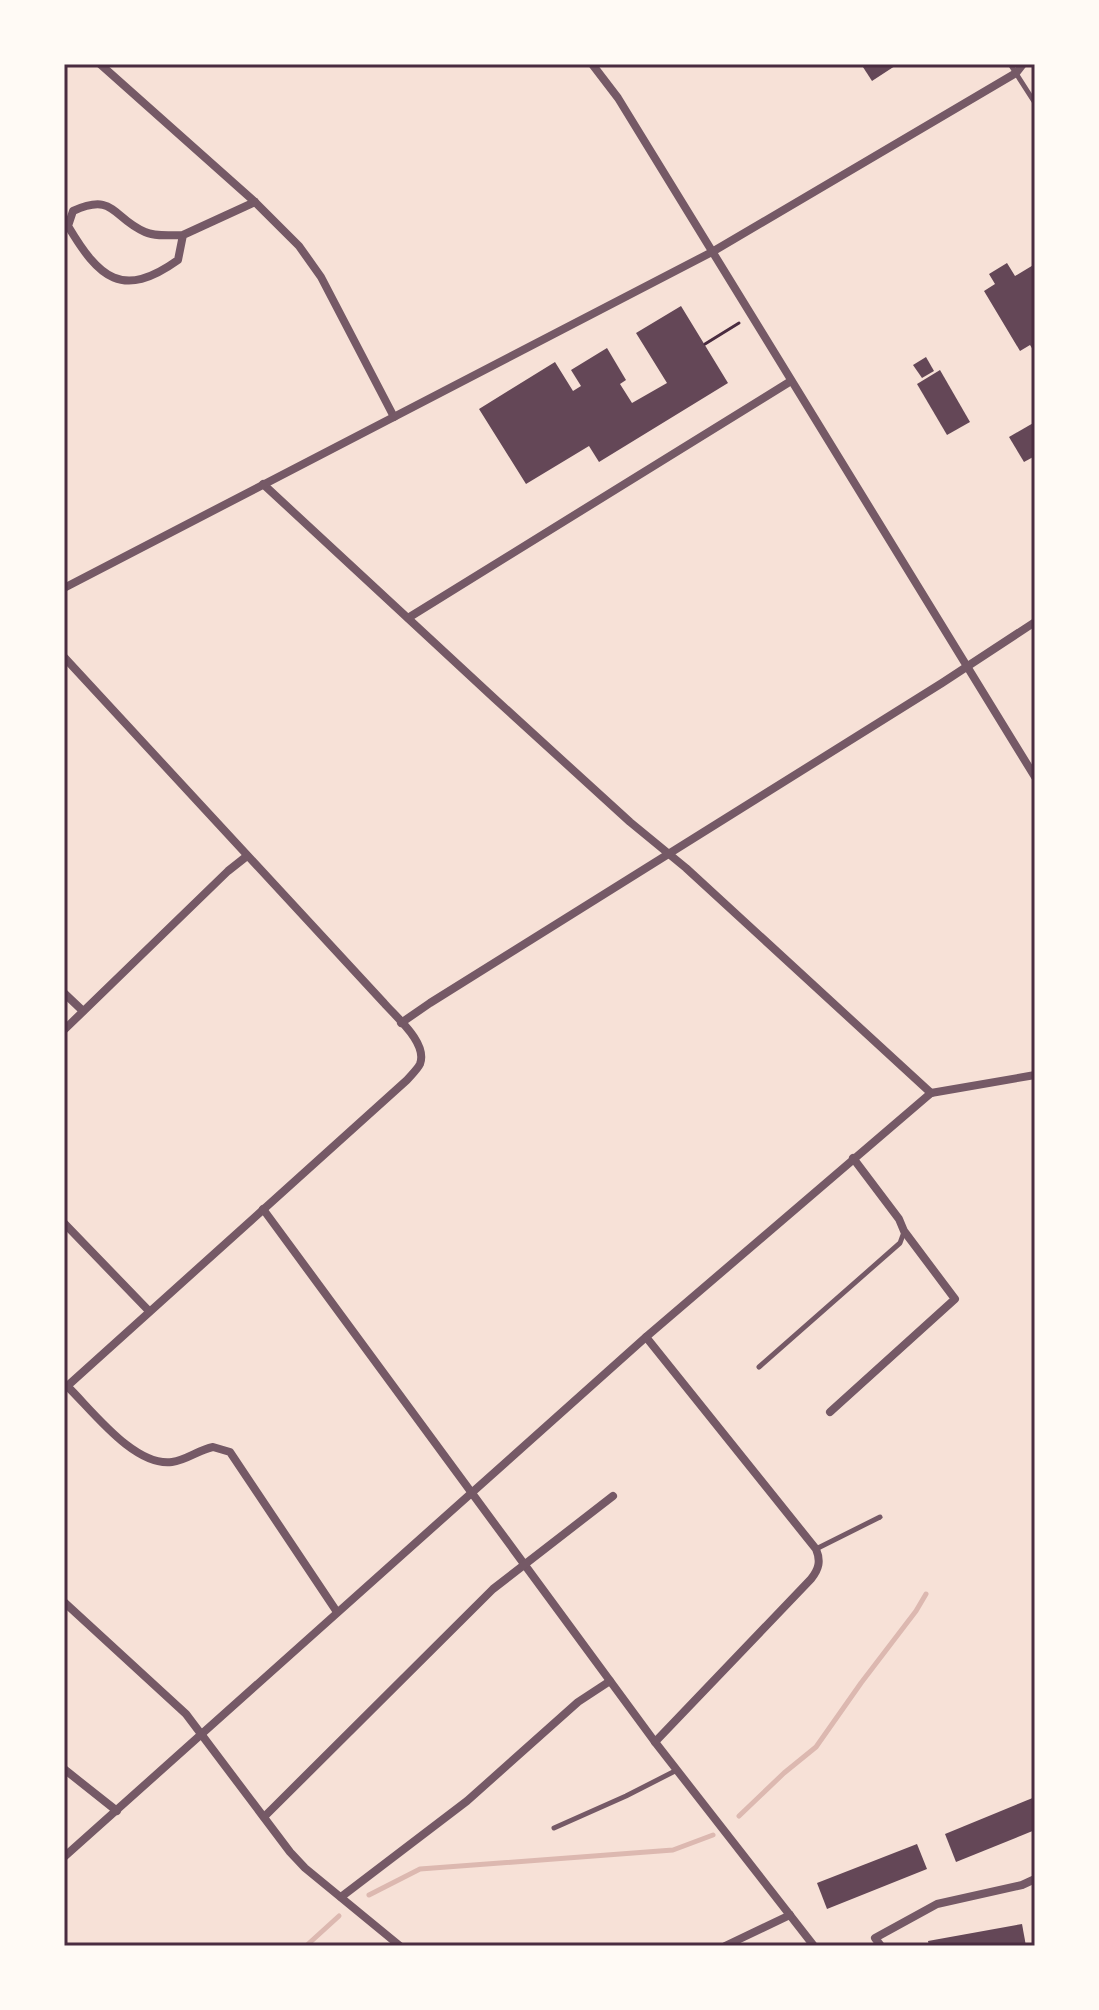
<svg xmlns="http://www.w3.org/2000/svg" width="1099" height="2010" font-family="Cabin,sans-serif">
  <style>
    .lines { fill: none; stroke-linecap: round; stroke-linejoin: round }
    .stream { stroke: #dcb8b0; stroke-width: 5 }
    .building { fill: #644757 }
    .path { stroke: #4a2c40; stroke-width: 3 }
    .service { stroke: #755966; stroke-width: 5 }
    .minor { stroke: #755966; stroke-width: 8 }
    .neatline { fill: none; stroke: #4a2c40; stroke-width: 3 }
  </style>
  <rect width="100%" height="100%" fill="#f7e1d7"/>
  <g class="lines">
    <!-- stream -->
    <g class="stream">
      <path d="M739,1816L784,1773L816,1747L861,1683L916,1611L926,1594"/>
      <path d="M369,1895L420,1869L673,1850L713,1835"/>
      <path d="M306,1946L339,1916"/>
    </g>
  </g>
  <!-- building -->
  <g class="building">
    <path d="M861,64H898L872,81Z"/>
    <path d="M1007,263L1015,276L1035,264V353L1030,345L1020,351L984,291L995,284L989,274Z"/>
    <path d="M681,306L728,383L599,462L589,446L526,484L479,409L555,362L573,391L581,386L571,370L607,348L626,380L620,384L632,403L667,383L636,333Z"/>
    <path d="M926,357L934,371L922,378L913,365Z"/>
    <path d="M940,370L970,422L947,435L917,384Z"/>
    <path d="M1035,422V456L1024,462L1009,437Z"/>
    <path d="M1035,1797V1830L956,1862L945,1834Z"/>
    <path d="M917,1844L927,1869L827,1909L817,1883Z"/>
    <path d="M1022,1924L1026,1946H929L928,1941Z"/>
  </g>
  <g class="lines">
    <!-- path -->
    <path class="path" d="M705,344L739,323"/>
    <!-- service -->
    <g class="service">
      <path d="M1010,64L1035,103"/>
      <path d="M759,1367L900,1243L904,1232"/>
      <path d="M816,1549L880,1517"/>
      <path d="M554,1828L626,1796L677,1770"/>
    </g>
    <!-- minor -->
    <g class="minor">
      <path d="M100,64L255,202L299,246L321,277L394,417"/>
      <path d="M592,64L618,98L1035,777"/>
      <path d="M183,235C171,235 156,237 145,232C112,218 115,192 73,211L68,226C99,278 122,300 178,260L183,235L255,202"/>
      <path d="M263,484L494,698L630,822L686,868L931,1093"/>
      <path d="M64,588L712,252L1016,73L1023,64"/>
      <path d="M408,618L791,381"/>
      <path d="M64,657L384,1003C396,1017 428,1043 420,1064C417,1070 411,1075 407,1080L64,1389"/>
      <path d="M64,993L83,1011"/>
      <path d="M401,1023L430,1003L942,683L1035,622"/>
      <path d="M64,1030L228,871L247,856"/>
      <path d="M931,1093L1035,1075"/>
      <path d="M263,1209L655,1742L814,1946"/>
      <path d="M64,1223L149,1311"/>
      <path d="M646,1337L816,1549C821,1561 819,1569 811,1579L655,1742"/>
      <path d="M67,1386C92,1410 134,1467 172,1462C187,1460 198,1450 213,1447L230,1452L337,1612"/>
      <path d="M830,1412L955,1299L904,1231L899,1219L853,1158"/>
      <path d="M64,1602L186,1714L290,1852L305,1868L400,1946"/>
      <path d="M64,1769L117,1811"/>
      <path d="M264,1817L493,1589L613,1496"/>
      <path d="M64,1857L646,1337L931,1093"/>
      <path d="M341,1897L467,1801L578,1702L610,1681"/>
      <path d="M725,1946L790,1915"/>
      <path d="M881,1946L875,1938L937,1904L1022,1885L1035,1879"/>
    </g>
  </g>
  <!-- border -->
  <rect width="1099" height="2010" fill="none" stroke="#fffaf5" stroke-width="132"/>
  <rect x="66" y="66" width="967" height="1878" class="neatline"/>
</svg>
